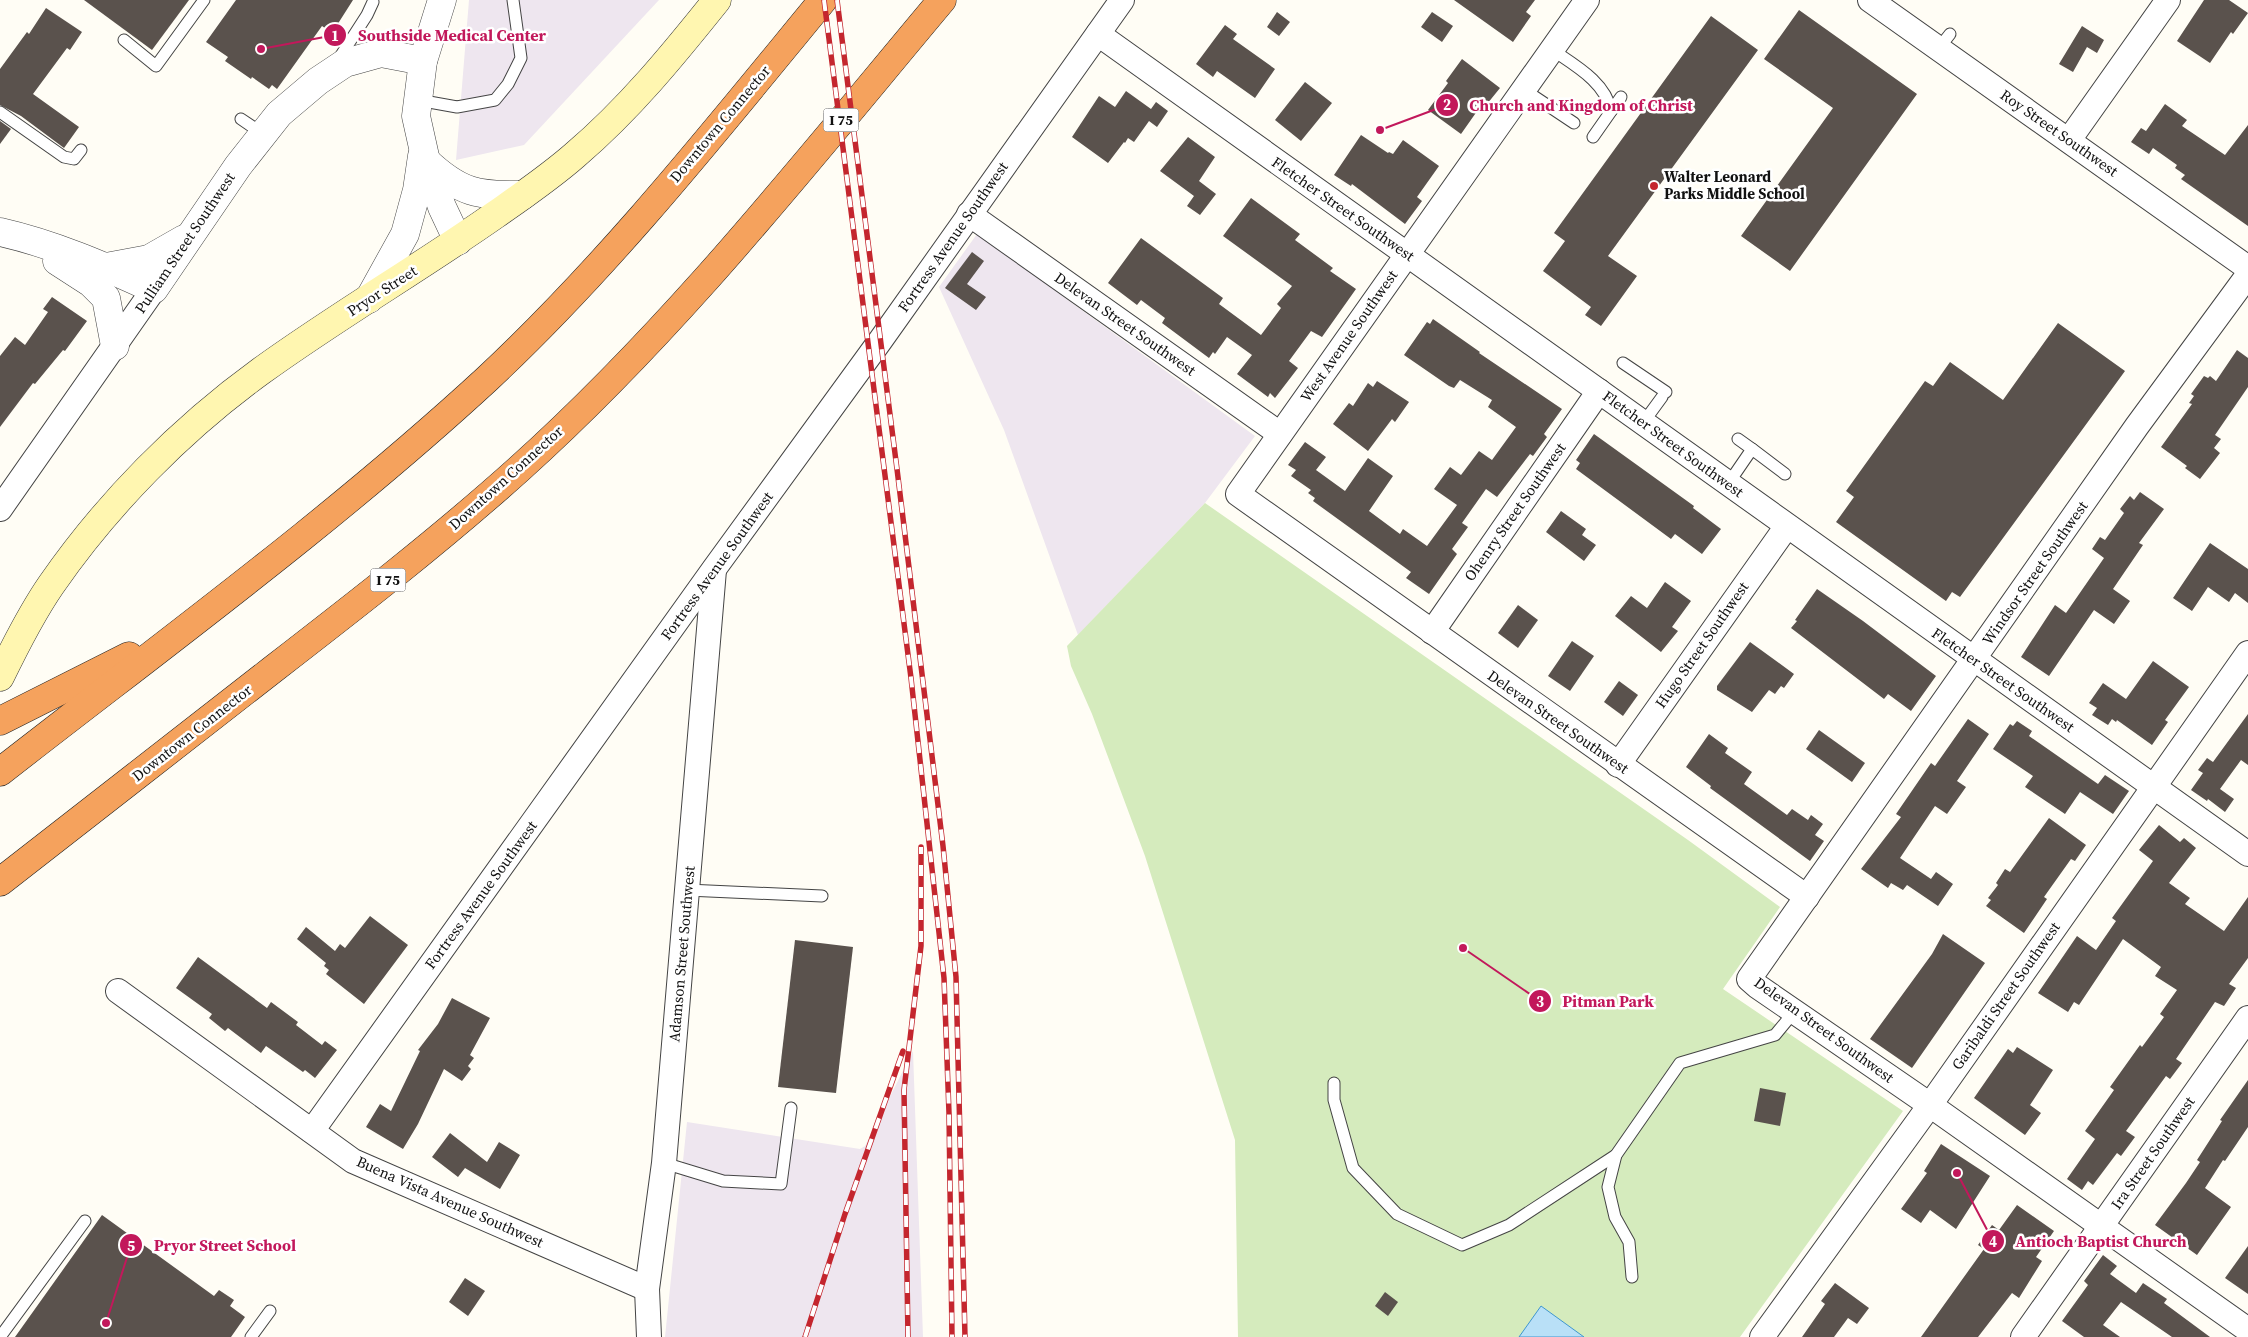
<svg xmlns="http://www.w3.org/2000/svg" width="2248" height="1337" font-family="'Source Serif 4',serif">
  <style>
    .industrial { fill: #eee6ef }
    .green { fill: #d5ebbd }
    .water { fill: #b9e0f7; stroke: #3f96cf }
    .building { fill: #5a524d }
    .lines { fill: none; stroke-linecap: round; stroke-linejoin: round }
    .service-casing { stroke: #444; stroke-width: 13 }
    .minor-casing { stroke: #444; stroke-width: 26 }
    .tertiary-casing { stroke: #444; stroke-width: 29 }
    .secondary-casing { stroke: #333; stroke-width: 29 }
    .motorway-casing { stroke: #222; stroke-width: 29 }
    .service { stroke: #fff; stroke-width: 11 }
    .minor { stroke: #fff; stroke-width: 24 }
    .tertiary { stroke: #fff; stroke-width: 28 }
    .secondary { stroke: #fff6b0; stroke-width: 28 }
    .motorway { stroke: #f5a25d; stroke-width: 28 }
    .rail-casing { stroke: #c4262e; stroke-width: 5.5 }
    .rail { stroke: #fff; stroke-width: 4; stroke-dasharray: 11; stroke-linecap: butt }
    .poi-dot { fill: #c4262e; stroke: #fff; stroke-width: 2 }
    .labels { text-anchor: middle; stroke-width: 5; stroke-linejoin: round; paint-order: stroke }
    .shield { fill: #fff; stroke: #585858; stroke-width: 1 }
    .shield-label { font-size: 14px; font-weight: bold; fill: #111 }
    .street-label { font-size: 15px; fill: #111; stroke: #fff }
    .poi-label { font-size: 15px; font-weight: bold; fill: #111; stroke: #fff; text-anchor: start }
    .leader { fill: none; stroke: #c2185b; stroke-width: 2 }
    .callout-dot { fill: #c2185b; stroke: #fff; stroke-width: 2 }
    .mark-label { font-size: 15px; text-anchor: middle; font-weight: bold; fill: #fff }
    .callout-label { font-size: 16px; text-anchor: middle; font-weight: bold; fill: #c2185b; stroke: #fff; stroke-width: 5; stroke-linejoin: round; paint-order: stroke }
  </style>
  <rect width="100%" height="100%" fill="#fffdf5"/>
  <!-- industrial -->
  <g class="industrial">
    <path d="M469,0H659L524,145L456,160Z"/>
    <path d="M977,234L1255,436L1205,503L1078,635L1004,430L939,287Z"/>
    <path d="M913,1051L923,1337H665L687,1122L860,1149L865,1146Z"/>
  </g>
  <!-- green -->
  <path class="green" d="M1205,503L1688,840L1780,907L1723,989L1903,1111L1740,1337H1238L1235,1140L1145,856L1092,714L1071,666L1067,646Z"/>
  <!-- water -->
  <path class="water" d="M1541,1306L1584,1337H1519Z"/>
  <!-- building -->
  <g class="building">
    <path d="M84,0H189L152,50Z"/>
    <path d="M236,0H353L332,33L322,26L277,89L272,85L269,89L252,77L251,79L225,61L228,57L206,42Z"/>
    <path d="M1454,0H1535L1526,12L1531,16L1513,42Z"/>
    <path d="M2204,0H2229L2248,13L2233,34L2231,32L2210,63L2177,41Z"/>
    <path d="M46,8L82,32L70,50L67,48L33,94L79,127L64,148L21,116L0,105V69L27,32L29,34Z"/>
    <path d="M1799,10L1917,94L1790,271L1741,236L1833,108L1764,59Z"/>
    <path d="M1277,12L1290,22L1279,36L1267,27Z"/>
    <path d="M1432,12L1453,26L1442,42L1421,27Z"/>
    <path d="M1711,16L1758,50L1608,256L1637,276L1601,326L1585,315L1591,307L1543,271L1565,241L1554,233Z"/>
    <path d="M1225,25L1237,34L1233,39L1275,69L1255,98L1217,71L1213,77L1196,64Z"/>
    <path d="M2082,26L2104,40L2097,53L2087,47L2073,72L2059,64Z"/>
    <path d="M1462,59L1500,88L1483,109L1480,107L1461,134L1428,110L1448,83L1446,81Z"/>
    <path d="M1305,82L1332,103L1301,141L1275,120Z"/>
    <path d="M1126,91L1151,109L1156,102L1168,111L1157,127L1149,121L1134,142L1128,138L1125,143L1124,142L1108,163L1072,137L1099,96L1115,107Z"/>
    <path d="M2165,104L2187,120L2182,126L2225,155L2248,125V226L2181,179L2185,175L2175,168L2177,165L2153,148L2149,154L2131,142L2141,128L2146,131Z"/>
    <path d="M0,121L11,129L0,144Z"/>
    <path d="M1361,135L1388,153L1389,152L1393,154L1403,140L1439,166L1417,197L1422,201L1405,224L1352,184L1351,186L1334,175Z"/>
    <path d="M1188,137L1215,157L1199,181L1216,194L1200,215L1187,206L1194,196L1160,171Z"/>
    <path d="M1251,198L1300,234L1295,240L1333,268L1330,271L1356,289L1322,337L1311,331L1289,361L1298,368L1275,398L1270,393L1268,397L1237,374L1252,355L1227,337L1215,354L1213,352L1209,358L1162,323L1165,318L1141,300L1137,305L1108,283L1141,238L1223,298L1219,304L1261,335L1281,308L1277,304L1292,286L1223,236Z"/>
    <path d="M972,252L984,261L967,284L986,297L976,310L945,288Z"/>
    <path d="M52,297L87,321L65,351L63,350L35,384L33,383L0,427V356L15,337L25,345L48,312L43,309Z"/>
    <path d="M1433,319L1480,352L1479,353L1562,409L1544,434L1547,437L1533,456L1530,454L1497,497L1486,489L1462,523L1468,527L1452,549L1457,554L1429,594L1406,578L1411,572L1313,501L1315,498L1308,493L1311,490L1291,476L1296,470L1288,465L1305,442L1326,457L1316,470L1345,491L1368,458L1393,476L1369,511L1400,534L1403,529L1427,546L1457,505L1434,489L1450,467L1461,475L1479,451L1492,460L1516,427L1488,407L1492,400L1460,380L1454,388L1449,386L1404,355L1427,322L1430,324Z"/>
    <path d="M2058,323L2125,371L1960,597L1952,592L1946,601L1836,522L1854,497L1846,491L1925,381L1933,386L1950,362L2003,400Z"/>
    <path d="M2237,350L2248,358V387L2215,435L2221,439L2214,448L2220,453L2200,479L2185,468L2187,466L2161,447L2192,404L2189,403L2194,396L2191,394L2204,376L2208,378L2210,376L2216,381Z"/>
    <path d="M1377,381L1409,402L1395,422L1392,419L1368,451L1333,424L1349,403L1353,406L1368,383L1373,387Z"/>
    <path d="M1594,434L1694,506L1693,508L1721,529L1702,554L1675,534L1671,539L1576,469L1580,463L1576,460Z"/>
    <path d="M2140,492L2164,509L2139,543L2143,545L2113,589L2130,601L2114,624L2094,610L2049,676L2021,657L2055,605L2066,613L2104,558L2092,549L2100,537L2105,540L2124,513L2120,509L2130,496L2134,500Z"/>
    <path d="M1561,511L1586,529L1582,535L1596,545L1584,561L1546,532Z"/>
    <path d="M2210,543L2248,569V603L2235,593L2229,602L2208,587L2192,611L2173,598Z"/>
    <path d="M1665,582L1691,601L1672,627L1678,631L1661,652L1615,616L1631,596L1647,608Z"/>
    <path d="M1817,589L1863,621L1936,676L1911,711L1888,694L1884,699L1791,628L1797,621L1795,620Z"/>
    <path d="M1518,605L1538,620L1518,648L1498,633Z"/>
    <path d="M1572,641L1594,656L1570,691L1548,676Z"/>
    <path d="M1750,642L1794,674L1784,688L1781,686L1775,694L1769,690L1752,712L1717,690V686Z"/>
    <path d="M2153,661L2189,687L2165,720L2168,722L2152,745L2117,720L2116,722L2112,719L2108,725L2092,715L2097,708L2089,703L2103,683L2126,699Z"/>
    <path d="M1619,681L1638,695L1623,716L1604,702Z"/>
    <path d="M2248,714V765L2241,760L2220,789L2234,799L2225,812L2208,799L2207,801L2191,790L2203,773L2198,770L2207,758L2213,762Z"/>
    <path d="M1968,719L1989,734L1957,781L1966,787L1947,814L1935,806L1900,858L1931,879L1936,872L1953,884L1938,906L1907,885L1903,890L1891,883L1888,888L1861,869L1901,817L1896,814L1931,763L1935,766Z"/>
    <path d="M2017,721L2032,731L2029,736L2098,784L2105,775L2129,791L2113,814L2080,792L2065,814L2025,787L2033,776L1993,749L2010,724L2013,726Z"/>
    <path d="M1819,730L1865,763L1852,782L1806,749Z"/>
    <path d="M1709,734L1728,748L1725,753L1752,772L1744,784L1787,815L1792,809L1808,820L1811,815L1823,824L1815,835L1824,841L1810,861L1710,788L1711,786L1686,767Z"/>
    <path d="M2049,818L2086,845L2075,861L2071,859L2044,897L2047,899L2024,933L1986,906L1991,900L1988,898L1998,885L1996,883L2005,869L2010,872Z"/>
    <path d="M2159,825L2180,842L2184,838L2196,848L2169,883L2190,898L2185,904L2224,931L2248,897V958L2229,984L2236,988L2224,1006L2215,1002L2176,1059L2182,1063L2170,1079L2166,1076L2126,1131L2135,1137L2121,1156L2117,1153L2093,1185L2088,1181L2082,1190L2067,1179L2095,1139L2085,1131L2114,1090L2110,1087L2140,1045L2142,1047L2164,1017L2160,1014L2177,990L2155,976L2161,967L2123,939L2079,1005L2074,1002L2068,1012L2038,993L2077,936L2096,950L2116,921L2112,918L2153,861L2139,850Z"/>
    <path d="M370,916L408,945L364,1004L326,974L329,970L324,966L326,963L297,939L306,927L335,951L340,944L345,948Z"/>
    <path d="M1943,934L1985,963L1912,1068L1870,1039L1932,954Z"/>
    <path d="M795,940L853,947L836,1093L778,1087Z"/>
    <path d="M198,957L267,1008L271,1002L298,1022L296,1025L322,1045L325,1041L337,1050L315,1078L305,1070L303,1072L266,1046L261,1053L228,1028L225,1031L209,1018L212,1014L176,988Z"/>
    <path d="M452,998L490,1018L470,1055L474,1058L468,1066L471,1069L462,1081L444,1069L418,1124L403,1149L366,1127L380,1104L391,1111L420,1051L418,1050L438,1024Z"/>
    <path d="M2017,1047L2053,1070L2030,1105L2041,1113L2025,1135L1974,1098L2008,1049L2013,1053Z"/>
    <path d="M2248,1080V1127L2225,1161L2223,1160L2205,1188L2231,1207L2197,1255L2155,1225L2186,1183L2200,1162L2197,1160L2222,1121L2220,1120Z"/>
    <path d="M1760,1088L1786,1093L1780,1126L1754,1121Z"/>
    <path d="M450,1133L487,1162L499,1142L520,1155L500,1189L465,1168L458,1177L432,1157Z"/>
    <path d="M1941,1144L1990,1176L1956,1229L1930,1210L1921,1223L1901,1209L1927,1173L1924,1171Z"/>
    <path d="M2017,1205L2054,1231L2036,1257L2042,1261L2019,1298L2012,1293L1978,1337H1921L1984,1249L1978,1245L1992,1225L1999,1230Z"/>
    <path d="M102,1215L214,1296L219,1290L234,1300L230,1306L245,1317L231,1337H15Z"/>
    <path d="M2248,1246V1294L2225,1278Z"/>
    <path d="M2103,1255L2117,1266L2110,1274L2136,1293L2143,1283L2167,1299L2164,1303L2210,1337H2172L2121,1302L2103,1325L2120,1337H2084L2062,1321L2088,1285L2084,1281Z"/>
    <path d="M465,1278L485,1291L468,1316L449,1302Z"/>
    <path d="M1835,1283L1869,1308L1857,1324L1848,1318L1834,1337H1802L1825,1304L1821,1301Z"/>
    <path d="M1385,1292L1398,1302L1388,1316L1375,1306Z"/>
  </g>
  <g class="lines">
    <!-- service casing -->
    <g class="service-casing">
      <g id="service">
        <path d="M124,40L156,66L204,0"/>
        <path d="M1939,48L1950,34"/>
        <path d="M1551,49C1574,65 1606,82 1611,111"/>
        <path d="M338,60L367,15L373,2"/>
        <path d="M1523,89L1574,123"/>
        <path d="M418,100L457,107L495,100L508,84L521,58L513,0"/>
        <path d="M0,112L64,157L74,159L81,150"/>
        <path d="M241,119L263,134"/>
        <path d="M1593,137L1621,97"/>
        <path d="M1623,363L1666,392"/>
        <path d="M1643,423L1662,397"/>
        <path d="M1738,439L1752,449"/>
        <path d="M1728,484L1752,449L1785,474"/>
        <path d="M687,890L822,896"/>
        <path d="M1334,1083V1100L1353,1168L1397,1214L1462,1245L1509,1225L1616,1155"/>
        <path d="M664,1163L723,1181L781,1184L791,1108"/>
        <path d="M1632,1277L1629,1242L1615,1217L1608,1187L1616,1155L1680,1063L1775,1035L1794,1012"/>
        <path d="M0,1337L85,1221"/>
        <path d="M251,1337L270,1311"/>
      </g>
    </g>
    <!-- minor casing -->
    <g class="minor-casing">
      <g id="minor">
        <path d="M1587,0L1238,494L1807,897"/>
        <path d="M1870,0L2248,268"/>
        <path d="M1098,34L2248,854"/>
        <path d="M2069,140L2168,0"/>
        <path d="M969,214L1280,434"/>
        <path d="M2248,275L2137,426L1749,979L1757,986L1930,1105L2248,1330"/>
        <path d="M0,509L154,289"/>
        <path d="M1432,632L1599,391"/>
        <path d="M1618,765L1787,526"/>
        <path d="M118,991L353,1161L647,1289"/>
        <path d="M312,1131L714,569L880,341L1122,0"/>
        <path d="M649,1337L647,1289L664,1163L714,570"/>
        <path d="M1762,1337L1930,1105L2248,653"/>
        <path d="M2023,1337L2248,1018"/>
      </g>
    </g>
    <!-- tertiary casing -->
    <g class="tertiary-casing">
      <g id="tertiary">
        <path d="M442,0L423,61L416,116L426,161L442,207L458,241"/>
        <path d="M426,161C460,193 478,196 523,195"/>
        <path d="M0,232C53,244 104,266 154,289L238,166L279,114L318,81L345,63L381,53L423,61"/>
        <path d="M57,261L91,283L106,298L115,346"/>
        <path d="M106,267L149,259L184,239"/>
        <path d="M369,299L405,234L417,190L422,156"/>
      </g>
    </g>
    <!-- secondary casing -->
    <g class="secondary-casing">
      <path id="secondary" d="M0,677C15,646 31,614 51,585C107,504 181,429 261,371C337,316 418,269 495,215C522,196 550,177 575,155C629,109 673,55 717,0"/>
    </g>
    <!-- motorway casing -->
    <g class="motorway-casing">
      <g id="motorway">
        <path d="M0,721L129,656"/>
        <path d="M0,772C164,644 334,520 487,379C610,264 716,130 823,0"/>
        <path d="M0,882C91,811 181,741 272,670C356,605 440,540 519,469C676,328 807,161 942,0"/>
      </g>
    </g>
    <!-- service -->
    <use href="#service" class="service"/>
    <!-- minor -->
    <use href="#minor" class="minor"/>
    <!-- tertiary -->
    <use href="#tertiary" class="tertiary"/>
    <!-- secondary -->
    <use href="#secondary" class="secondary"/>
    <!-- motorway -->
    <use href="#motorway" class="motorway"/>
    <!-- rail casing -->
    <g class="rail-casing">
      <g id="rail">
        <path d="M824,0L911,678L944,978L949,1113L952,1337"/>
        <path d="M837,0L897,469L943,846L956,977L965,1337"/>
        <path d="M805,1337L845,1214L903,1051"/>
        <path d="M908,1337L904,1090L921,946V847"/>
      </g>
    </g>
    <!-- rail -->
    <use href="#rail" class="rail"/>
  </g>
  <!-- markers -->
  <circle class="poi-dot" cx="1654" cy="186" r="5"/>
  <g class="labels">
    <!-- shield labels -->
    <g class="shield">
      <rect x="823.5" y="108.5" width="35" height="23" rx="4"/>
      <rect x="370.5" y="568.5" width="35" height="23" rx="4"/>
    </g>
    <g class="shield-label">
      <text x="841" y="125">I 75</text>
      <text x="388" y="585">I 75</text>
    </g>
    <!-- street labels -->
    <g class="street-label">
      <text transform="translate(720 124) rotate(-50)" y="5">Downtown Connector</text>
      <text transform="translate(2059 133) rotate(35)" y="5">Roy Street Southwest</text>
      <text transform="translate(1343 209) rotate(35)" y="5">Fletcher Street Southwest</text>
      <text transform="translate(953 237) rotate(-55)" y="5">Fortress Avenue Southwest</text>
      <text transform="translate(185 243) rotate(-56)" y="5">Pulliam Street Southwest</text>
      <text transform="translate(382 291) rotate(-33)" y="5">Pryor Street</text>
      <text transform="translate(1125 324) rotate(35)" y="5">Delevan Street Southwest</text>
      <text transform="translate(1349 336) rotate(-55)" y="5">West Avenue Southwest</text>
      <text transform="translate(1673 444) rotate(36)" y="5">Fletcher Street Southwest</text>
      <text transform="translate(506 478) rotate(-42)" y="5">Downtown Connector</text>
      <text transform="translate(1515 512) rotate(-55)" y="5">Ohenry Street Southwest</text>
      <text transform="translate(717 566) rotate(-54)" y="5">Fortress Avenue Southwest</text>
      <text transform="translate(2035 573) rotate(-55)" y="5">Windsor Street Southwest</text>
      <text transform="translate(1702 645) rotate(-55)" y="5">Hugo Street Southwest</text>
      <text transform="translate(2003 680) rotate(35)" y="5">Fletcher Street Southwest</text>
      <text transform="translate(1558 722) rotate(35)" y="5">Delevan Street Southwest</text>
      <text transform="translate(192 733) rotate(-38)" y="5">Downtown Connector</text>
      <text transform="translate(481 895) rotate(-54)" y="5">Fortress Avenue Southwest</text>
      <text transform="translate(682 954) rotate(-85)" y="5">Adamson Street Southwest</text>
      <text transform="translate(2006 996) rotate(-55)" y="5">Garibaldi Street Southwest</text>
      <text transform="translate(1824 1030) rotate(36)" y="5">Delevan Street Southwest</text>
      <text transform="translate(2153 1153) rotate(-55)" y="5">Ira Street Southwest</text>
      <text transform="translate(450 1202) rotate(24)" y="5">Buena Vista Avenue Southwest</text>
    </g>
    <!-- poi labels -->
    <g class="poi-label">
      <text x="1664" y="182">Walter Leonard<tspan x="1664" dy="17">Parks Middle School</tspan></text>
    </g>
  </g>
  <!-- callouts -->
  <path class="leader" d="M261 49L335 35M1380 130L1447 105M1463 948L1540 1001M1957 1173L1993 1241M106 1323L131 1245"/>
  <g class="callout-dot">
    <circle cx="261" cy="49" r="5"/>
    <circle cx="1380" cy="130" r="5"/>
    <circle cx="1463" cy="948" r="5"/>
    <circle cx="1957" cy="1173" r="5"/>
    <circle cx="106" cy="1323" r="5"/>
    <circle cx="335" cy="35" r="12"/>
    <circle cx="1447" cy="105" r="12"/>
    <circle cx="1540" cy="1001" r="12"/>
    <circle cx="1993" cy="1241" r="12"/>
    <circle cx="131" cy="1245" r="12"/>
  </g>
  <g class="mark-label">
    <text x="335" y="41">1</text>
    <text x="1447" y="110">2</text>
    <text x="1540" y="1007">3</text>
    <text x="1993" y="1247">4</text>
    <text x="131" y="1251">5</text>
  </g>
  <g class="callout-label">
    <text x="452" y="41">Southside Medical Center</text>
    <text x="1581" y="111">Church and Kingdom of Christ</text>
    <text x="1608" y="1007">Pitman Park</text>
    <text x="2101" y="1247">Antioch Baptist Church</text>
    <text x="225" y="1251">Pryor Street School</text>
  </g>
</svg>
